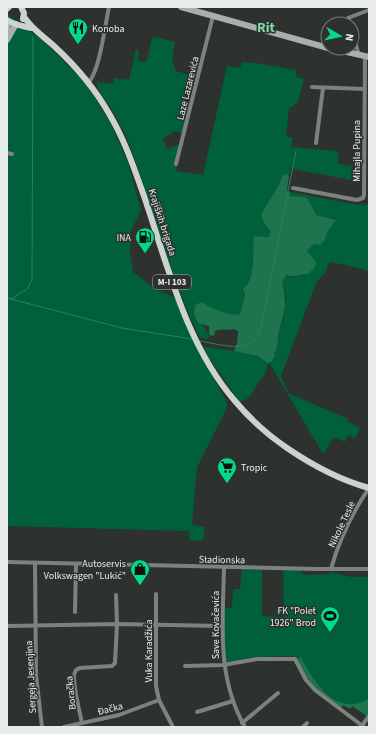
<svg xmlns="http://www.w3.org/2000/svg" width="376" height="734" font-family="'Source Sans 3',sans-serif">
  <style>
    .green { fill: #00603b }
    .forest { fill: #1e754d }
    .lines { fill: none; stroke-linecap: round; stroke-linejoin: round }
    .stream { stroke: #2d8259; stroke-width: 1 }
    .street { stroke: #7e817f; stroke-width: 4 }
    .secondary { stroke: #aaafac; stroke-width: 6 }
    .primary { stroke: #ccd2ce; stroke-width: 6 }
    .labels { text-anchor: middle; stroke-width: 3; stroke-linejoin: round; paint-order: stroke }
    .shield { fill: #2d322f; stroke: #afb4b1; stroke-width: 1 }
    .shield-label { font-size: 9px; font-weight: bold; fill: #e7ebe9 }
    .poi-label { font-size: 10px; fill: #e7ebe9; stroke: #2d322f; text-anchor: end }
    .street-label { font-size: 10px; fill: #e7ebe9; stroke: #2d322f }
    .district-label { font-size: 14px; font-weight: bold; fill: #87d5aa; stroke: #2d322f }
  </style>
  <rect width="100%" height="100%" fill="#2d322f"/>
  <!-- green -->
  <g class="green">
    <path d="M7,14L42,40L80,77L95,98L111,124L128,163L141,210L131,231L130,252L133,272L154,288L176,298L192,338L226,401L227,407L225,412L197,467L192,525L205,527L203,541L189,540V531L7,526Z"/>
    <path d="M154,37L175,42L172,59L176,71L190,75L182,107L189,108L184,133L175,131L163,139L167,149L181,144L176,171L203,175L227,66L240,68L242,62L256,63L296,70V77L304,79L298,102L289,109L286,136L293,138L291,147L335,151L339,154L338,164L352,166L351,180L293,169V167H291L289,176L286,174L283,175L278,186L261,214L264,223L271,232L268,237L254,236L253,270L243,292L245,295L240,315C228,317 211,309 202,302L194,314L197,321L202,324L209,335L208,339L200,338C169,275 153,206 128,141C123,130 117,119 111,108C106,100 97,91 97,82L113,84L114,78L129,80L136,49L139,52L138,60L141,62L147,61L152,38Z"/>
    <path d="M290,192L353,204L365,205L369,203V272L363,269L331,262L328,264L326,272L317,281L281,376L288,393L348,419L347,421L360,428L355,439L348,435L345,442L334,437L323,454L270,364L268,363L266,372L249,397C246,400 243,402 239,401L208,356L204,347C221,349 249,351 263,360L274,353L277,346L279,333L284,316L286,297L282,283L286,275C293,277 296,277 303,274C306,255 303,247 324,241L328,231L336,220L316,215L308,199L304,197L290,196Z"/>
    <path d="M242,569L262,570V616L284,617L283,570H299L304,575L330,574L331,572L351,577H369V698C365,702 360,703 355,704C328,707 311,675 300,656L298,660L296,657L292,656L257,657L225,663L224,646V607L232,608L233,589H240Z"/>
  </g>
  <!-- forest -->
  <g class="forest">
    <path d="M286,174L289,176L287,191L290,192V196L304,197L308,199L316,215L336,220L328,231L324,241L320,245L314,244L307,251L316,262L315,267L308,274C298,274 297,278 286,275L282,283C288,305 284,312 279,332C277,339 279,347 274,353L275,355L271,362L268,363L257,356L234,351L237,343L238,331L234,329C228,331 222,328 215,331L214,336L209,335V326L198,323L194,314L195,305L202,302C211,308 229,317 240,314L245,295L243,289C257,276 252,252 254,236L268,237L271,232L264,223L261,214L278,186L283,175Z"/>
    <path d="M300,656C311,675 328,707 354,704C360,703 364,702 369,698V713L367,716L352,706L350,709L343,705L341,709C320,692 308,686 298,660Z"/>
  </g>
  <g class="lines">
    <!-- stream -->
    <g class="stream">
      <path d="M7,298L122,328L192,339"/>
      <path d="M11,299L27,289L32,280L33,37"/>
      <path d="M200,341C213,343 240,351 251,343C257,339 260,330 262,324L296,151"/>
    </g>
    <!-- street -->
    <g class="street">
      <path d="M350,24L348,18L369,10"/>
      <path d="M352,32L359,55"/>
      <path d="M89,82C100,69 105,25 109,7"/>
      <path d="M312,87L365,89"/>
      <path d="M316,143L323,88"/>
      <path d="M7,153L12,154"/>
      <path d="M176,164L213,16"/>
      <path d="M293,188L357,200L363,198L364,195L365,56"/>
      <path d="M7,562L317,569H369"/>
      <path d="M35,563L36,675L42,727"/>
      <path d="M224,567C223,622 216,677 245,727"/>
      <path d="M331,569C339,540 352,513 369,488"/>
      <path d="M156,594V686L159,700L173,727"/>
      <path d="M75,612L76,564"/>
      <path d="M7,626L117,624L222,626"/>
      <path d="M185,666L223,665L257,659H295L306,680L315,690L364,727"/>
      <path d="M197,712L233,701"/>
      <path d="M82,723C80,713 71,679 75,672C76,669 77,669 80,668L112,666L115,663L117,624L116,595"/>
      <path d="M242,723L278,693"/>
      <path d="M64,727L119,715L159,700"/>
      <path d="M303,727L307,723"/>
      <path d="M361,727L369,716"/>
    </g>
    <!-- secondary -->
    <g class="secondary">
      <path d="M181,7L328,48"/>
      <path d="M7,33L8,21"/>
      <path d="M7,40L16,24"/>
      <path d="M329,48L369,57"/>
    </g>
    <!-- primary -->
    <g class="primary">
      <path d="M21,7L24,13L23,19"/>
      <path d="M7,9L9,7"/>
      <path d="M24,17C34,31 42,35 54,46C77,67 96,90 111,117C126,143 135,171 145,199C168,267 187,346 235,401C250,419 268,435 287,448C312,465 340,480 369,488"/>
      <path d="M7,20C13,25 24,26 31,28"/>
    </g>
  </g>
  <!-- icons -->
  <defs>
    <g id="restaurant-pin" transform="scale(1)"><path d="M0 17L-7.5 6A9.5 9.5 0 1 1 7.5 6Z" fill="#02d98b" stroke="#2d322f"/><path d="M-5-6h1v4h1v-4h1v4h1v-4h1v5L-1.5 .5V6h-2V.5L-5-1ZM5-6V6H3V1.5H1.5Q1.5-4 5-6Z" fill="#111"/></g>
    <g id="fuel-pin" transform="scale(1)"><path d="M0 17L-7.5 6A9.5 9.5 0 1 1 7.5 6Z" fill="#02d98b" stroke="#2d322f"/><path d="M-5.5-6h7V0h2V4h1.3V-2.5L3-4.5l.8-.8L6-3V5H2.5V1h-1V6h-7ZM-4.2-4.7v3.2H.2V-4.7Z" fill="#111"/></g>
    <g id="supermarket-pin" transform="scale(1)"><path d="M0 17L-7.5 6A9.5 9.5 0 1 1 7.5 6Z" fill="#02d98b" stroke="#2d322f"/><path d="M-6-5.5h2.5l.6 2H6L4.5 2H-2.5L-4.4-4H-6ZM-1.5 3.2a1.3 1.3 0 1 0 .1 0ZM3 3.2a1.3 1.3 0 1 0 .1 0Z" fill="#111"/></g>
    <g id="shop-pin" transform="scale(1)"><path d="M0 17L-7.5 6A9.5 9.5 0 1 1 7.5 6Z" fill="#02d98b" stroke="#2d322f"/><path d="M-5-2.5h2.3a2.7 3.5 0 0 1 5.4 0H5L5.5 6h-11ZM-1.5-2.5h3a1.5 2.3 0 0 0-3 0Z" fill="#111"/></g>
    <g id="stadium-pin" transform="scale(1)"><path d="M0 17L-7.5 6A9.5 9.5 0 1 1 7.5 6Z" fill="#02d98b" stroke="#2d322f"/><path d="M0-5a6.5 5 0 1 0 0 10a6.5 5 0 1 0 0-10ZM-3.5-1.8h7v3.6h-7Z" fill="#111"/></g>
  </defs>
  <g fill-rule="evenodd">
    <use href="#restaurant-pin" x="78" y="28"/>
    <use href="#fuel-pin" x="145" y="237"/>
    <use href="#supermarket-pin" x="227" y="467"/>
    <use href="#shop-pin" x="140" y="569"/>
    <use href="#stadium-pin" x="330" y="616"/>
  </g>
  <g class="labels">
    <!-- shield labels -->
    <rect class="shield" x="153" y="275" width="38" height="14" rx="3"/>
    <g class="shield-label">
      <text x="172" y="285">M-I 103</text>
    </g>
    <!-- poi labels -->
    <g class="poi-label">
      <text x="92" y="32" text-anchor="start">Konoba</text>
      <text x="131" y="241">INA</text>
      <text x="241" y="471" text-anchor="start">Tropic</text>
      <text x="126" y="567">Autoservis<tspan x="126" dy="12">Volkswagen "Lukić"</tspan></text>
      <text x="316" y="614">FK "Polet<tspan x="316" dy="12">1926" Brod</tspan></text>
    </g>
    <!-- street labels -->
    <g class="street-label">
      <text transform="translate(187 88) rotate(-76)" y="4">Laze Lazarevića</text>
      <text transform="translate(356 151) rotate(-90)" y="4">Mihajla Pupina</text>
      <text transform="translate(163 222) rotate(72)" y="4">Krajiških brigada</text>
      <text transform="translate(341 524) rotate(-65)" y="4">Nikole Tesle</text>
      <text transform="translate(222 559) rotate(1)" y="4">Stadionska</text>
      <text transform="translate(215 625) rotate(-90)" y="4">Save Kovačevića</text>
      <text transform="translate(148 651) rotate(-90)" y="4">Vuka Karadžića</text>
      <text transform="translate(30 677) rotate(-93)" y="4">Sergeja Jesenjina</text>
      <text transform="translate(70 693) rotate(-96)" y="4">Boračka</text>
      <text transform="translate(110 708) rotate(-14)" y="4">Đačka</text>
    </g>
    <!-- district labels -->
    <g class="district-label">
      <text x="266" y="32">Rit</text>
    </g>
  </g>
  <!-- border -->
  <rect width="376" height="734" fill="none" stroke="#e7ebe9" stroke-width="16"/>
  <!-- north arrow -->
  <g transform="translate(340 36) rotate(99)"><circle r="19" fill="#2d322f" stroke="#777c79"/>
  <path d="M0-3L7 15L0 10L-7 15Z" fill="#02d98b"/>
  <text y="-6" font-size="11" font-weight="bold" text-anchor="middle" fill="#e7ebe9">N</text>
  </g>
</svg>
